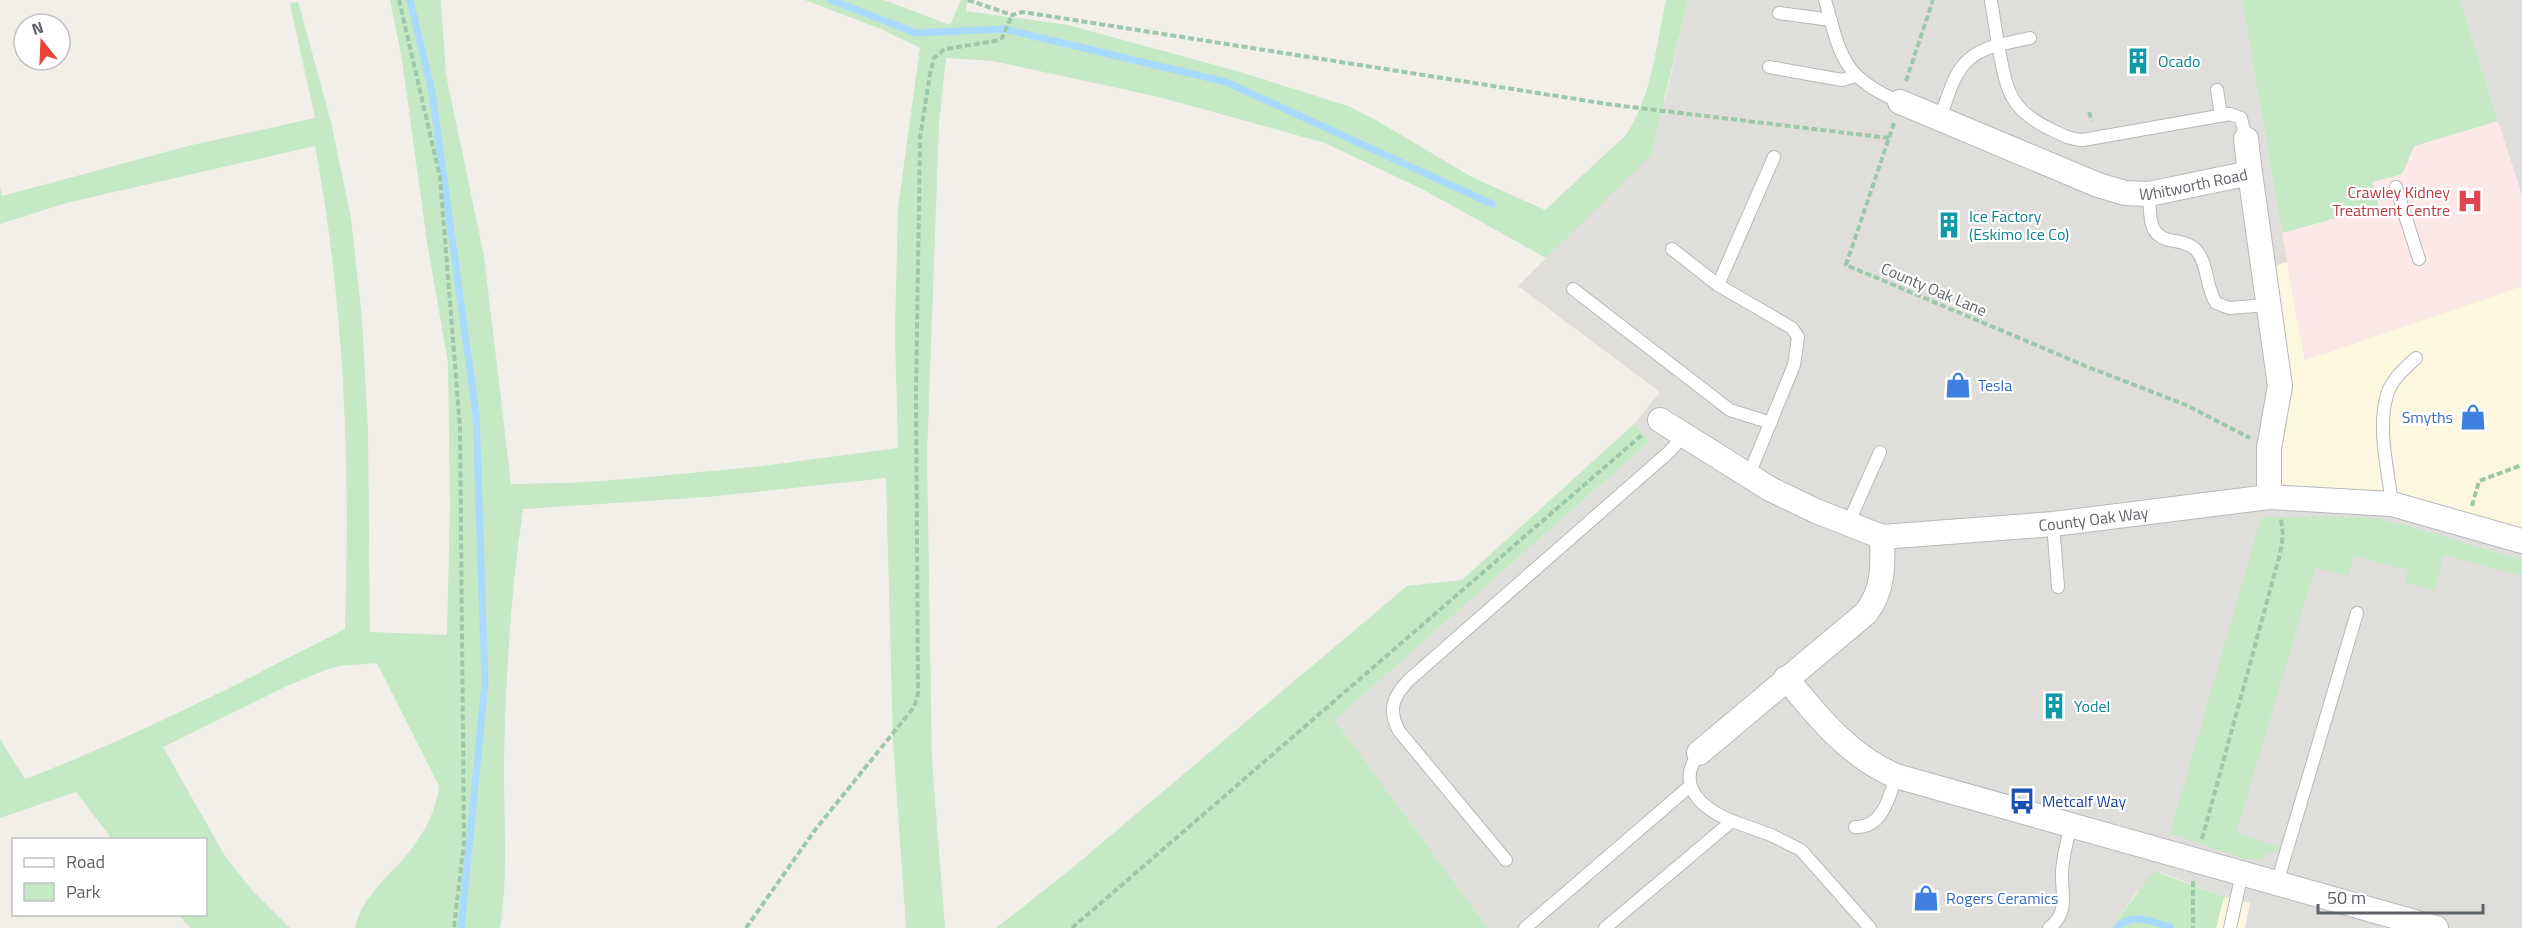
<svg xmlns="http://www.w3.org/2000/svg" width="2522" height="928" font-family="'Titillium Web',sans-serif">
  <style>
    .commercial { fill: #fef7e0 }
    .industrial { fill: #e0deda }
    .medical { fill: #fce8e6 }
    .green { fill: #c5e8c5 }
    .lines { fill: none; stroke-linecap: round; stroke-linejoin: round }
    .stream { stroke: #aadaff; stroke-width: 7 }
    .service-casing { stroke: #b5b8bc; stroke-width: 14 }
    .minor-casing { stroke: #b5b8bc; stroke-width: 26 }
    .path { stroke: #9cc7a9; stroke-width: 4; stroke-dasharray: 6 3; stroke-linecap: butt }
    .service { stroke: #fff; stroke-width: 12 }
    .minor { stroke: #fff; stroke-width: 24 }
    .labels { text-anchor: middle; stroke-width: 4.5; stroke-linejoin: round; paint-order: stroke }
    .culture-label { font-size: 16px; fill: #0d838f; stroke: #fff; text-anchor: start }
    .street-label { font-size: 16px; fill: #5f6368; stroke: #fff }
    .health-label { font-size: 16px; fill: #be3a42; stroke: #fff; text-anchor: end }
    .shop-label { font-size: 16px; fill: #366cbe; stroke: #fff; text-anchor: start }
    .transit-label { font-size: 16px; fill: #164399; stroke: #fff; text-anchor: start }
  </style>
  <rect width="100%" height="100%" fill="#f1efe8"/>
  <!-- commercial -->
  <g class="commercial">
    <path d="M2522,195V541L2269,497L2264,269Z"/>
    <path d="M2224,897L2251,903L2245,928H2216Z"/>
  </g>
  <!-- industrial -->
  <path class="industrial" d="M1688,0H2242L2282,233L2379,205L2372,182L2414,146L2498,121L2460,0H2522V286L2305,360L2287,262L2264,269L2280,386L2270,497L2392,504L2522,541V928H2245L2250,903L2224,897L2160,872L2136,893L2111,928H1488L1335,720L1650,441L1634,424L1660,392L1518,286L1575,229L1665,101Z"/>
  <!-- medical -->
  <path class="medical" d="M2498,121L2522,195V286L2305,360L2282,233L2378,206L2372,182L2402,174L2414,146Z"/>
  <!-- green -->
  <g class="green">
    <path d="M390,0H441L446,75L484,256L511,484L571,483L627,479L754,467L898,448L895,335L898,207L920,48L881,29L805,0H884L950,25L961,0H968L966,11L1068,25L1237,71L1348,106L1374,119L1472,177L1545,210L1625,136C1652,98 1656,45 1666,0H1688L1651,155L1546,258L1422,189L1325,143L1159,97L993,61L946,58L939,123L927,455L932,762L945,928H906L893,741L886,478L707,497L523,509C511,590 506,673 504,755C503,813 509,870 500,928H355C360,902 382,882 399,864C419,842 436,815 439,786L377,663L340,666L325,670L289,685L163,747L225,856L251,889L290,928H191L178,915L206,914V840L112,839L76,792L0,818V739L25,779C135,737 240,683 345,629C350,467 345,306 315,146L66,203L0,224V187L2,196L192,145L315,118L290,4L298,1L331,122L351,218L362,318L368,431L370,632L447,635L450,505L448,363L427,242L402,60Z"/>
    <path d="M2242,0H2460L2498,121L2414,146L2402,174L2372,182L2379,206L2282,233Z"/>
    <path d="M1634,424L1650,441L1335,720L1488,928H996L1071,869L1407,586L1462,580Z"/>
    <path d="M2327,516L2378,519L2401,524L2522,560V576L2444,555L2434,590L2405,583L2408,570L2354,556L2348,576L2315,568L2236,833L2279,847L2261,859H2245L2170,833L2261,518Z"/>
    <path d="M2154,871L2224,897L2216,928H2111Z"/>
  </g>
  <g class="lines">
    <!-- stream -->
    <g class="stream">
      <path d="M410,0L432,92L476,414L485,683L461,928"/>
      <path d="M831,0L916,33L1004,29L1226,82L1492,204"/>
      <path d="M2117,928C2133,911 2150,922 2170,927"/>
    </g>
    <!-- service casing -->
    <g class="service-casing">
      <g id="service">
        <path d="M1825,0C1841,57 1842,77 1900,102"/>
        <path d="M1991,0L1998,45L2030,38"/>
        <path d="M1779,13L1831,20"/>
        <path d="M1769,67L1842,80L1855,76"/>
        <path d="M2217,90L2221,115"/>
        <path d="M1940,118C1954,81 1956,56 1998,45C2007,90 2008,109 2052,130C2062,135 2072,140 2083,140L2230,114L2241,118L2246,139"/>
        <path d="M2396,187L2419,259"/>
        <path d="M2149,194C2151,216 2146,237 2174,241C2182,242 2190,244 2196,250C2208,263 2206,288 2216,303L2229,308L2269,305"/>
        <path d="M1672,249L1718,285"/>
        <path d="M1573,289L1730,410L1771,423"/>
        <path d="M1748,477L1794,365L1798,337L1792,328L1718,285L1774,157"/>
        <path d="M2392,504C2388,469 2377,429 2387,395C2391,380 2405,368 2416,358"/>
        <path d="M1848,524L1880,452"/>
        <path d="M2053,524L2058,587"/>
        <path d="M1732,821L1771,835L1801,850L1870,928"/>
        <path d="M1855,827C1882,829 1890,796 1896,776"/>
        <path d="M1506,860L1399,731C1387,709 1394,695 1410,679L1669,452L1684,435"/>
        <path d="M2277,883L2357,613"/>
        <path d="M1525,928L1690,786"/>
        <path d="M1605,928L1732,821C1701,808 1675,785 1699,753"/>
        <path d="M2049,928C2070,912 2061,894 2062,872C2063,856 2067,840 2071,825"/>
        <path d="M2230,928L2242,873"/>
      </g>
    </g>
    <!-- minor casing -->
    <g class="minor-casing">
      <g id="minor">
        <path id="s1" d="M1900,102L2098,185L2125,193L2149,194L2250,173L2280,386L2269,448V497"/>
        <path d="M2246,139L2250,173"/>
        <path id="s2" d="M1660,420L1770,489L1816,511L1882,537L2053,524L2269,497L2392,504L2522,541"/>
        <path d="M1786,678C1817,716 1850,757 1896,776L2436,928"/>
        <path d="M1699,753L1866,613C1884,590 1883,565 1882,537"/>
      </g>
    </g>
    <!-- path -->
    <g class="path">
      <path d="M399,0L440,177L460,427L464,842L454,928"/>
      <path d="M968,0L1012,15L1023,12L1614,105L1889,138"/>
      <path d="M1906,81L1933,0"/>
      <path d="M2089,112L2092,121"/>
      <path d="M1894,123L1846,265L2088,367L2186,405L2250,438"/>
      <path d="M2472,506L2479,481L2522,465"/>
      <path d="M2202,839L2280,554L2283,535L2281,518"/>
      <path d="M2193,881V928"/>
      <path d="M746,928L815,830L906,717L914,707L918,694L916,392L920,138L930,74L934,58L945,49L995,41L1002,38L1012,15"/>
      <path d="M1072,928L1643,434"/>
    </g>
    <!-- service -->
    <use href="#service" class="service"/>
    <!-- minor -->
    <use href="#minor" class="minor"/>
  </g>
  <!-- icons -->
  <defs>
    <g id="building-bare" transform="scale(2.07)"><path d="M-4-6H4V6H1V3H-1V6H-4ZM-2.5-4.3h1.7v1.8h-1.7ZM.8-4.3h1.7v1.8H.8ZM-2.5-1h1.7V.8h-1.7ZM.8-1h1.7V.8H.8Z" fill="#0f9aa8" stroke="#fff" stroke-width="2.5" paint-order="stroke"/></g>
    <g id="hospital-bare" transform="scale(2.07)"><path d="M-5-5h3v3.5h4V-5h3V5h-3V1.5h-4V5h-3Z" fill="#e0444e" stroke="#fff" stroke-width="2.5" paint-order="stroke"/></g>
    <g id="shop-bare" transform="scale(2.07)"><path d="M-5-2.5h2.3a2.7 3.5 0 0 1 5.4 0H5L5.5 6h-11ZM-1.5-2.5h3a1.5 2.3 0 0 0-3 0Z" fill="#3f7fe0" stroke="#fff" stroke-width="2.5" paint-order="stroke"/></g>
    <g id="bus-bare" transform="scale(2.07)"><path d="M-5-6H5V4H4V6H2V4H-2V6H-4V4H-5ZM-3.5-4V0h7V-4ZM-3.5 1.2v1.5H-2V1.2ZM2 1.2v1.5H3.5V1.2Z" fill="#1a4fb4" stroke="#fff" stroke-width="2.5" paint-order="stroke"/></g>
  </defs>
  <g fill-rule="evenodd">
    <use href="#building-bare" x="2138" y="61"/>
    <use href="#hospital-bare" x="2470" y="201"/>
    <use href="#building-bare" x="1949" y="225"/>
    <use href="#shop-bare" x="1958" y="385"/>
    <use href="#shop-bare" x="2473" y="417"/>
    <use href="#building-bare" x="2054" y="706"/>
    <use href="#bus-bare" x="2022" y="801"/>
    <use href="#shop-bare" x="1926" y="898"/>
  </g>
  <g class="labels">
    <!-- culture labels -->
    <g class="culture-label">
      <text x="2158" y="67">Ocado</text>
      <text x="1969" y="222">Ice Factory<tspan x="1969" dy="18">(Eskimo Ice Co)</tspan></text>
      <text x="2074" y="712">Yodel</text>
    </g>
    <!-- street labels -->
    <g class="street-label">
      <text dy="6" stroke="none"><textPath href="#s1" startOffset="312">Whitworth Road</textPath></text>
      <text transform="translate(1934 289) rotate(23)" y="6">County Oak Lane</text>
      <text dy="6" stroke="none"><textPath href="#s2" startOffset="464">County Oak Way</textPath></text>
    </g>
    <!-- health labels -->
    <g class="health-label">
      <text x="2450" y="198">Crawley Kidney<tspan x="2450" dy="18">Treatment Centre</tspan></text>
    </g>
    <!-- shop labels -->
    <g class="shop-label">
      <text x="1978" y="391">Tesla</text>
      <text x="2453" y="423" text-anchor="end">Smyths</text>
      <text x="1946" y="904">Rogers Ceramics</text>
    </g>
    <!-- transit labels -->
    <g class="transit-label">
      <text x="2042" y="807">Metcalf Way</text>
    </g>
  </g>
  <!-- legend -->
  <rect x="12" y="838" width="195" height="78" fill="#ffffff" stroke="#bfc1c3" stroke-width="1.5"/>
  <rect x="24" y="858" width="30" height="9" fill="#ffffff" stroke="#bfc1c3" stroke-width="1.5"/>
  <text x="66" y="868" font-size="18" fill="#5f6368">Road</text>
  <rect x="24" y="883" width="30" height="18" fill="#c5e8c5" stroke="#bfc1c3" stroke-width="1.5"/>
  <text x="66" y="898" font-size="18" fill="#5f6368">Park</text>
  <!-- north arrow -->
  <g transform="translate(42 42) rotate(342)"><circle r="28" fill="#ffffff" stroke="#bfc1c3" stroke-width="1.5"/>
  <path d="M0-4.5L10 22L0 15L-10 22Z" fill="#ea4335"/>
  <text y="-9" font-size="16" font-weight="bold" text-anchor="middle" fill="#5f6368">N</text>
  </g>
  <!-- scale -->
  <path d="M2318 904v9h165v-9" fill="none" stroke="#5f6368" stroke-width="3"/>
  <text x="2327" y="904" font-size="18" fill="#5f6368" stroke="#ffffff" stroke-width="4.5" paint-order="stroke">50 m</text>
</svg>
